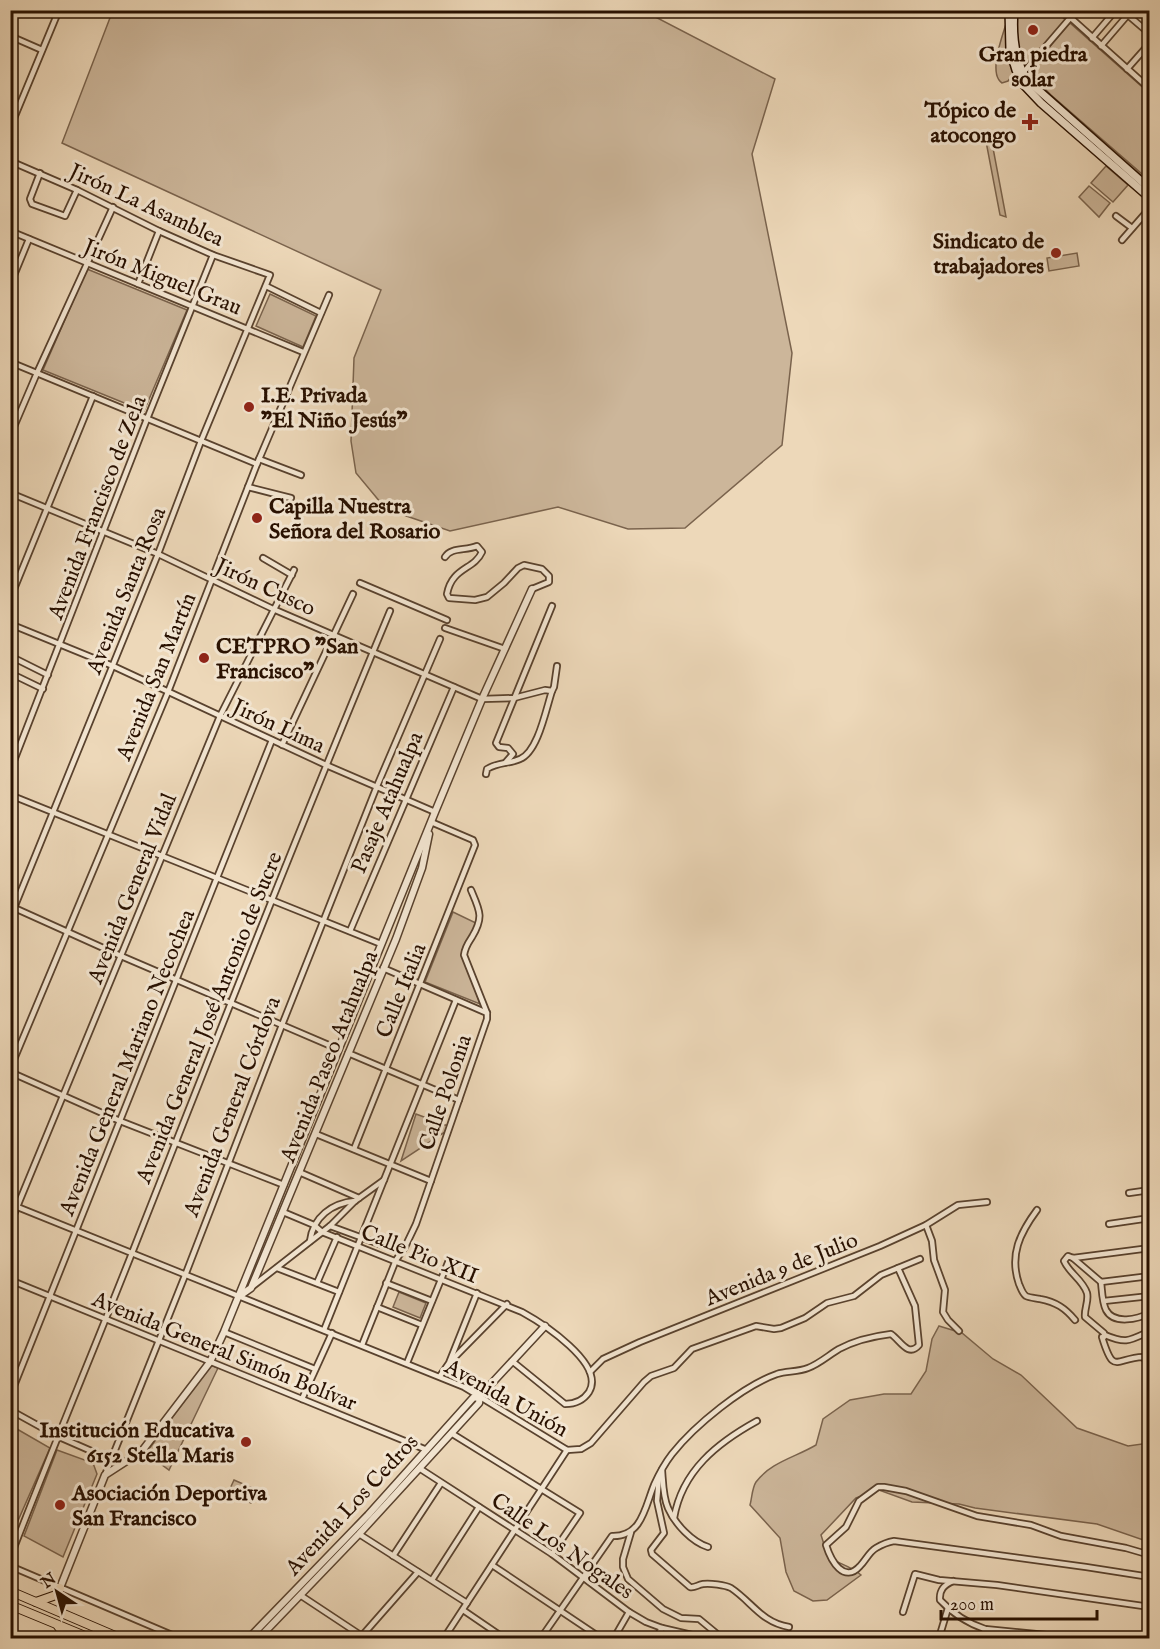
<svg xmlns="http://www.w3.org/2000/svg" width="1160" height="1649" font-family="'IM FELL English',serif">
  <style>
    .green { fill: #ccb69a; stroke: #7a634d; stroke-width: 1.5 }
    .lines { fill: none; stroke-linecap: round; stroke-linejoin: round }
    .minor-casing { stroke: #59422e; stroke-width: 8 }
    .tertiary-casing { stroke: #59422e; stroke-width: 9 }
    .secondary-casing { stroke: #281000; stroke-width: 10 }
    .primary-casing { stroke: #281000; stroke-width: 10 }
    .minor { stroke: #f3e6d2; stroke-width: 4.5 }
    .tertiary { stroke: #f3e6d2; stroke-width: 6 }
    .secondary { stroke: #f3e6d2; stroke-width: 7 }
    .primary { stroke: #edd8b9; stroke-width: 8 }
    .poi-dot { fill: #8f2418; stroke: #f3e6d2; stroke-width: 2 }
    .labels { text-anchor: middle; stroke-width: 6; stroke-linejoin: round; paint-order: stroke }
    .poi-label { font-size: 22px; font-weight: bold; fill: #281000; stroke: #f3e6d2; text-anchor: start }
    .street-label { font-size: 22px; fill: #281000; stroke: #f3e6d2 }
  </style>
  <rect width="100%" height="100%" fill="#edd8b9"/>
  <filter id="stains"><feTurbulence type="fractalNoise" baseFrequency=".00333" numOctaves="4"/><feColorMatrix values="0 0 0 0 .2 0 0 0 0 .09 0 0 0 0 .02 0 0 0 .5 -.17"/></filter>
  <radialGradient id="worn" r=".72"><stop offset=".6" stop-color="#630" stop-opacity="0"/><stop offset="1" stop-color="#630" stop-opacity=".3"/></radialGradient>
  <!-- green -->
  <g class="green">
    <path d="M113,10L644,11L775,79L752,154L792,353L782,445L685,528L628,529L558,507L450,531L386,509L356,473L351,441L354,358L381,290L62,143Z"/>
    <path d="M1019,10L1055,11L1067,21L1028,63L1021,60C1018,44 1014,25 1019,10Z"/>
    <path d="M1070,23L1149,93V180L1051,95L1034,78L1033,71L1035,64Z"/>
    <path d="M1006,24L1007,39L1014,73L1008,81L1002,83C988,74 1002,37 1006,24Z"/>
    <path d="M984,131L990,132L1006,217L1000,215Z"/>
    <path d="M1106,166L1128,185L1113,202L1091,183Z"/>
    <path d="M1089,186L1110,203L1099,217L1079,197Z"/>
    <path d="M1077,253L1079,266L1049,271L1047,258Z"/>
    <path d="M87,269L187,310L144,411L43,370Z"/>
    <path d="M270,294L316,316L303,347L256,326Z"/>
    <path d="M453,912L478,924L462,950L480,1004L425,982Z"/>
    <path d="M416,1114L448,1126L445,1132L401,1161Z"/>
    <path d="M399,1292L426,1303L420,1318L393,1307Z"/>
    <path d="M939,1326L962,1333L993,1359L1021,1375L1077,1428L1128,1446L1149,1443V1542L1097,1524L975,1508L959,1504L912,1502L879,1490L856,1498L821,1535L828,1557C839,1564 851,1566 861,1575L827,1600L813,1601L794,1591L786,1572L780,1538L750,1505C752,1498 752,1488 756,1482C771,1462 796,1457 816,1445L823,1419L850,1400L884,1394H911L926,1371L932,1339Z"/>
    <path d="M211,1365L218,1368L169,1470L146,1453Z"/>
    <path d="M10,1425L50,1448L13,1532L10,1530Z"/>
    <path d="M57,1450L93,1463L97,1474L63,1557L24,1536Z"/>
    <path d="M234,1480L257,1490L251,1503L228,1493Z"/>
  </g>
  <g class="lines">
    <!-- minor casing -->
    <g class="minor-casing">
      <g id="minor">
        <path d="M1062,10L1150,89"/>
        <path d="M1122,10L1150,34"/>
        <path d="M10,36L42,50"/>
        <path d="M1092,38L1116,10"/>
        <path d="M1101,46L1132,10"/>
        <path d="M1127,69L1150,43"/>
        <path d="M1022,74L1077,10"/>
        <path d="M10,128L59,10"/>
        <path d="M10,161L77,190L159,231L213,255L270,275L201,441L158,554L10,918"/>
        <path d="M40,173L30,199L32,204L65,216L77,190"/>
        <path d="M1116,216L1132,228"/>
        <path d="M10,231L303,352"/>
        <path d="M1122,240L1150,208"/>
        <path d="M138,284L159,231"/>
        <path d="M10,285L29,239"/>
        <path d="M266,286L321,313"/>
        <path d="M10,362L257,464"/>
        <path d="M10,436L37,373L113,207"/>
        <path d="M259,459L301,475"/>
        <path d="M248,487L291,498"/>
        <path d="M10,493L158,554L273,609L482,699L514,698L545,690L552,691C546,709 538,752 520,759C509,764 498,762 487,769L486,774"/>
        <path d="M445,557C451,547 466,551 477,546L482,552C474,570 452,567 447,594L449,598L475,600L487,597L504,583L518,568L524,565L542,569L549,576V582L532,589"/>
        <path d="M263,558L292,575"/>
        <path d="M360,583L447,620"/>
        <path d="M10,599L93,396"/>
        <path d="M10,624L113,666L326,765L435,812"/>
        <path d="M445,628L505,649"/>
        <path d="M10,656L48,675"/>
        <path d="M10,673L43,689"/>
        <path d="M552,691L554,687L557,666"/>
        <path d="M282,745L353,594"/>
        <path d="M506,762L513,754L508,748L499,747L496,743L552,606"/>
        <path d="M10,771L147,419L213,255"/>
        <path d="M10,795L381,944"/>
        <path d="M10,906L121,956L338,1049"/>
        <path d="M350,931L454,687"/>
        <path d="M383,968L487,1013"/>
        <path d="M348,1053L459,1100"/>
        <path d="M10,1069L168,692L257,464L329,295"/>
        <path d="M10,1072L120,1121L284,1185"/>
        <path d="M316,1134L431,1181"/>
        <path d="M354,1149L475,845L473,840L431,822"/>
        <path d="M299,1172L359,1198"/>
        <path d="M1129,1193L1150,1190"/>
        <path d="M10,1204L464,1387L567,1450L581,1449L591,1443L644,1382L651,1376L674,1368L692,1349L756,1326L774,1329L781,1328L805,1318L827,1303L854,1296L881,1275L920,1259"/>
        <path d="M1037,1210C1020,1233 1009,1255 1019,1284C1021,1288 1022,1293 1026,1296C1030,1298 1036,1298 1040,1299C1056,1302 1065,1308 1075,1320"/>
        <path d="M283,1212L314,1225L322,1232L522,1312C542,1323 606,1364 589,1392C583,1401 575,1404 565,1404L512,1361"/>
        <path d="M10,1224L220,716L294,570"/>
        <path d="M1109,1224L1150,1218"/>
        <path d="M926,1225L932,1241L934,1260L945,1290L943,1312L948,1320L959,1331"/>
        <path d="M330,1226L401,1252"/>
        <path d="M310,1241C313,1217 332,1203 355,1201"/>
        <path d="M1150,1248L1073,1258L1068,1256L1064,1261C1069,1273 1083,1280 1087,1293C1089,1301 1084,1309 1085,1317L1104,1333V1337H1102C1114,1376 1115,1358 1143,1357L1150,1365"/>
        <path d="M1073,1258L1101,1282L1150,1276"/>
        <path d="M277,1268L339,1292"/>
        <path d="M10,1280L427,1450"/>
        <path d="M1101,1282C1102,1290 1102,1302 1106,1310C1114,1325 1138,1319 1150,1313"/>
        <path d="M317,1283L337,1237"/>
        <path d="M386,1283L432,1301"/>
        <path d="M253,1286L330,1226L355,1201L384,1180"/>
        <path d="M1104,1301L1150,1296"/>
        <path d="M377,1307L422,1325"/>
        <path d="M324,1330L456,1000"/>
        <path d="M224,1332L315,1369"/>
        <path d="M1105,1335C1126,1344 1129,1341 1150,1331"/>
        <path d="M362,1345L396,1260L405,1247L416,1224L487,1019V1013L464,955C465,947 468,943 472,937C484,917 480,911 471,890"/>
        <path d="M451,1361L507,1304"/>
        <path d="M407,1363L449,1260"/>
        <path d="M590,1372L603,1359L640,1342L880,1246L926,1225L958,1205L987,1202"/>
        <path d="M440,1376L449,1363L477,1293"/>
        <path d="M10,1396L272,740"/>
        <path d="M302,1399L332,1333"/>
        <path d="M10,1410L57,1436L121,1464"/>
        <path d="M451,1433L580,1513L552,1554"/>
        <path d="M419,1468L552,1554L629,1612L646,1622L662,1628L705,1638"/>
        <path d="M662,1470C663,1482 663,1497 668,1508C675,1524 692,1542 708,1547"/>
        <path d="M105,1475L186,1273L282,1025L377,786L440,639"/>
        <path d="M659,1477L657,1501L664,1533L651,1550L652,1554L690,1587C695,1588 697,1585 703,1584C710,1583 725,1585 731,1588C752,1602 761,1622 789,1627"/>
        <path d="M674,1518C682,1471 717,1443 757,1421"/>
        <path d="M631,1532L623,1559V1567L628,1579L663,1609L681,1618L699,1619L722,1638"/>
        <path d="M359,1534L467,1603"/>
        <path d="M1150,1555L1126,1548L1061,1536L1031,1525L977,1516L906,1491L884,1487H878L859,1501L846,1527L826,1545C831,1561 844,1584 860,1566C866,1560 869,1552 876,1548C881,1545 888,1542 894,1541L1086,1567L1150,1577"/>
        <path d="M393,1556L441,1483"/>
        <path d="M10,1558C50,1454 93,1352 134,1248C218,1035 302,822 390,611"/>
        <path d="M492,1565L601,1638"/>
        <path d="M10,1566L179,1638"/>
        <path d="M432,1580L479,1507"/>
        <path d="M953,1581C944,1585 939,1590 940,1600C953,1614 967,1623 985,1629L1077,1638"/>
        <path d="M300,1595L365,1638"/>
        <path d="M463,1610L504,1638"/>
        <path d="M903,1612L915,1574L939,1580L997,1585L1150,1607"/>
        <path d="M10,1635L20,1638"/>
        <path d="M360,1638L418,1572"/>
        <path d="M444,1638L567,1450"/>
        <path d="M541,1638L612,1536C642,1537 645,1507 654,1485C659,1474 665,1463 672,1454C695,1425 743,1386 777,1374C787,1371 798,1372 808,1368C819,1364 829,1355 839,1349C854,1341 875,1336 891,1334C900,1340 908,1358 919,1345L915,1306L898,1268"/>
        <path d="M614,1638L629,1612"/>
        <path d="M656,1638L662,1628"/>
        <path d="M939,1638L948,1608"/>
        <path d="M983,1638L985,1629"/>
      </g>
    </g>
    <!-- tertiary casing -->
    <g class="tertiary-casing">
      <g id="tertiary">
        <path d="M241,1295L251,1288L396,939L422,868L429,834"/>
        <path d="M480,1396L545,1326"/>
        <path d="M60,1588L105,1475L142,1451L210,1362L224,1332L435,812L482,699L532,589"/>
        <path d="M249,1638L368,1515L473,1398L480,1396L479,1403L359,1534L259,1638"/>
      </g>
    </g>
    <!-- secondary casing -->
    <g class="secondary-casing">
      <g id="secondary">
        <path d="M1009,10L1010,50L1016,70L1024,85L1041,103L1150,198"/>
        <path d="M1014,10C1012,35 1014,59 1027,80L1150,189"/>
      </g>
    </g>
    <!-- primary casing -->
    <g class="primary-casing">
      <g id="primary">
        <path d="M10,1591L120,1638"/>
        <path d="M36,1602L56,1595L60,1588"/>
        <path d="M10,1605L90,1638"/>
        <path d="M58,1626L67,1638"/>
      </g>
    </g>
    <!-- minor -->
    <use href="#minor" class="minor"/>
    <!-- tertiary -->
    <use href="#tertiary" class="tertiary"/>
    <!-- secondary -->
    <use href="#secondary" class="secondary"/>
    <!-- primary -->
    <use href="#primary" class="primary"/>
  </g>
  <!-- markers -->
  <g class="poi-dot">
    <circle cx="1033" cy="30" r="6"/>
    <path d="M1027 113h6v6h6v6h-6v6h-6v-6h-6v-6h6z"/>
    <circle cx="1056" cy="253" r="6"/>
    <circle cx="249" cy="407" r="6"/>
    <circle cx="257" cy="518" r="6"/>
    <circle cx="204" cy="658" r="6"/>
    <circle cx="246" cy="1442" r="6"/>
    <circle cx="60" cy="1505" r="6"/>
  </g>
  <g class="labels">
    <!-- poi labels -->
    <g class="poi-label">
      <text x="1033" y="61" text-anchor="middle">Gran piedra<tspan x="1033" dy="25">solar</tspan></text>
      <text x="1016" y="117" text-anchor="end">Tópico de<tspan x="1016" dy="25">atocongo</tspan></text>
      <text x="1044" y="248" text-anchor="end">Sindicato de<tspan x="1044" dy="25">trabajadores</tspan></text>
      <text x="261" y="402">I.E. Privada<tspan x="261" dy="25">"El Niño Jesús"</tspan></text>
      <text x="269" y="513">Capilla Nuestra<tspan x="269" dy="25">Señora del Rosario</tspan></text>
      <text x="216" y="653">CETPRO "San<tspan x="216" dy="25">Francisco"</tspan></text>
      <text x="234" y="1437" text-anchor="end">Institución Educativa<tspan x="234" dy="25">6152 Stella Maris</tspan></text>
      <text x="72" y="1500">Asociación Deportiva<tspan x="72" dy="25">San Francisco</tspan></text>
    </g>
    <!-- street labels -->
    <g class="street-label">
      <text transform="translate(147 204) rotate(25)" y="8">Jirón La Asamblea</text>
      <text transform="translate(163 276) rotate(22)" y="8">Jirón Miguel Grau</text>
      <text transform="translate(96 507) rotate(-69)" y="8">Avenida Francisco de Zela</text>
      <text transform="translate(266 586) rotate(25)" y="8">Jirón Cusco</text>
      <text transform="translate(125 590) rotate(-68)" y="8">Avenida Santa Rosa</text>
      <text transform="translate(155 676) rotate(-68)" y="8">Avenida San Martín</text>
      <text transform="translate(279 725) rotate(25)" y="8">Jirón Lima</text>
      <text transform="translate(386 802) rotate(-67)" y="8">Pasaje Atahualpa</text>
      <text transform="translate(131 888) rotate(-68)" y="8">Avenida General Vidal</text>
      <text transform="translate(400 990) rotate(-68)" y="8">Calle Italia</text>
      <text transform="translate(208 1017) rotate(-68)" y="8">Avenida General José Antonio de Sucre</text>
      <text transform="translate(328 1056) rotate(-68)" y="8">Avenida Paseo Atahualpa</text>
      <text transform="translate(126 1062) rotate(-68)" y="8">Avenida General Mariano Necochea</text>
      <text transform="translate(444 1092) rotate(-71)" y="8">Calle Polonia</text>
      <text transform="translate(231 1106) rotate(-69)" y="8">Avenida General Córdova</text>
      <text transform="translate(420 1253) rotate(22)" y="8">Calle Pio XII</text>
      <text transform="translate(781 1268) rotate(-22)" y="8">Avenida 9 de Julio</text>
      <text transform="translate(225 1350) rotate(22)" y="8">Avenida General Simón Bolívar</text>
      <text transform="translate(507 1397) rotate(29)" y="8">Avenida Unión</text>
      <text transform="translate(351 1504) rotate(-47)" y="8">Avenida Los Cedros</text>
      <text transform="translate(563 1545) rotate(35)" y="8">Calle Los Nogales</text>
    </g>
  </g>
  <!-- margin -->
  <rect width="1160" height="1649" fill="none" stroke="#edd8b9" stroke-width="36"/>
  <rect x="12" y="12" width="1136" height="1625" fill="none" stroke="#281000" stroke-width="3"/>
  <rect x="18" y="18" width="1124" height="1613" fill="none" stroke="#281000" stroke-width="1.5"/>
  <!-- north arrow -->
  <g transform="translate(57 1592) rotate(324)" stroke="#f3e6d2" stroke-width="4.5" paint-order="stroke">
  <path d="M0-4.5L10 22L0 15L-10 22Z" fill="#281000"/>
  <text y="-9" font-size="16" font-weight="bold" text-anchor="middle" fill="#281000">N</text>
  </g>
  <!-- scale -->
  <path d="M941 1610v9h156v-9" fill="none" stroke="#281000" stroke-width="3"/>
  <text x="950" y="1610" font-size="18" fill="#281000" stroke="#f3e6d2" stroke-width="4.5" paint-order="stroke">200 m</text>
  <rect width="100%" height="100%" filter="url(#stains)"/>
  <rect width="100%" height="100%" fill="url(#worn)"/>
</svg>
